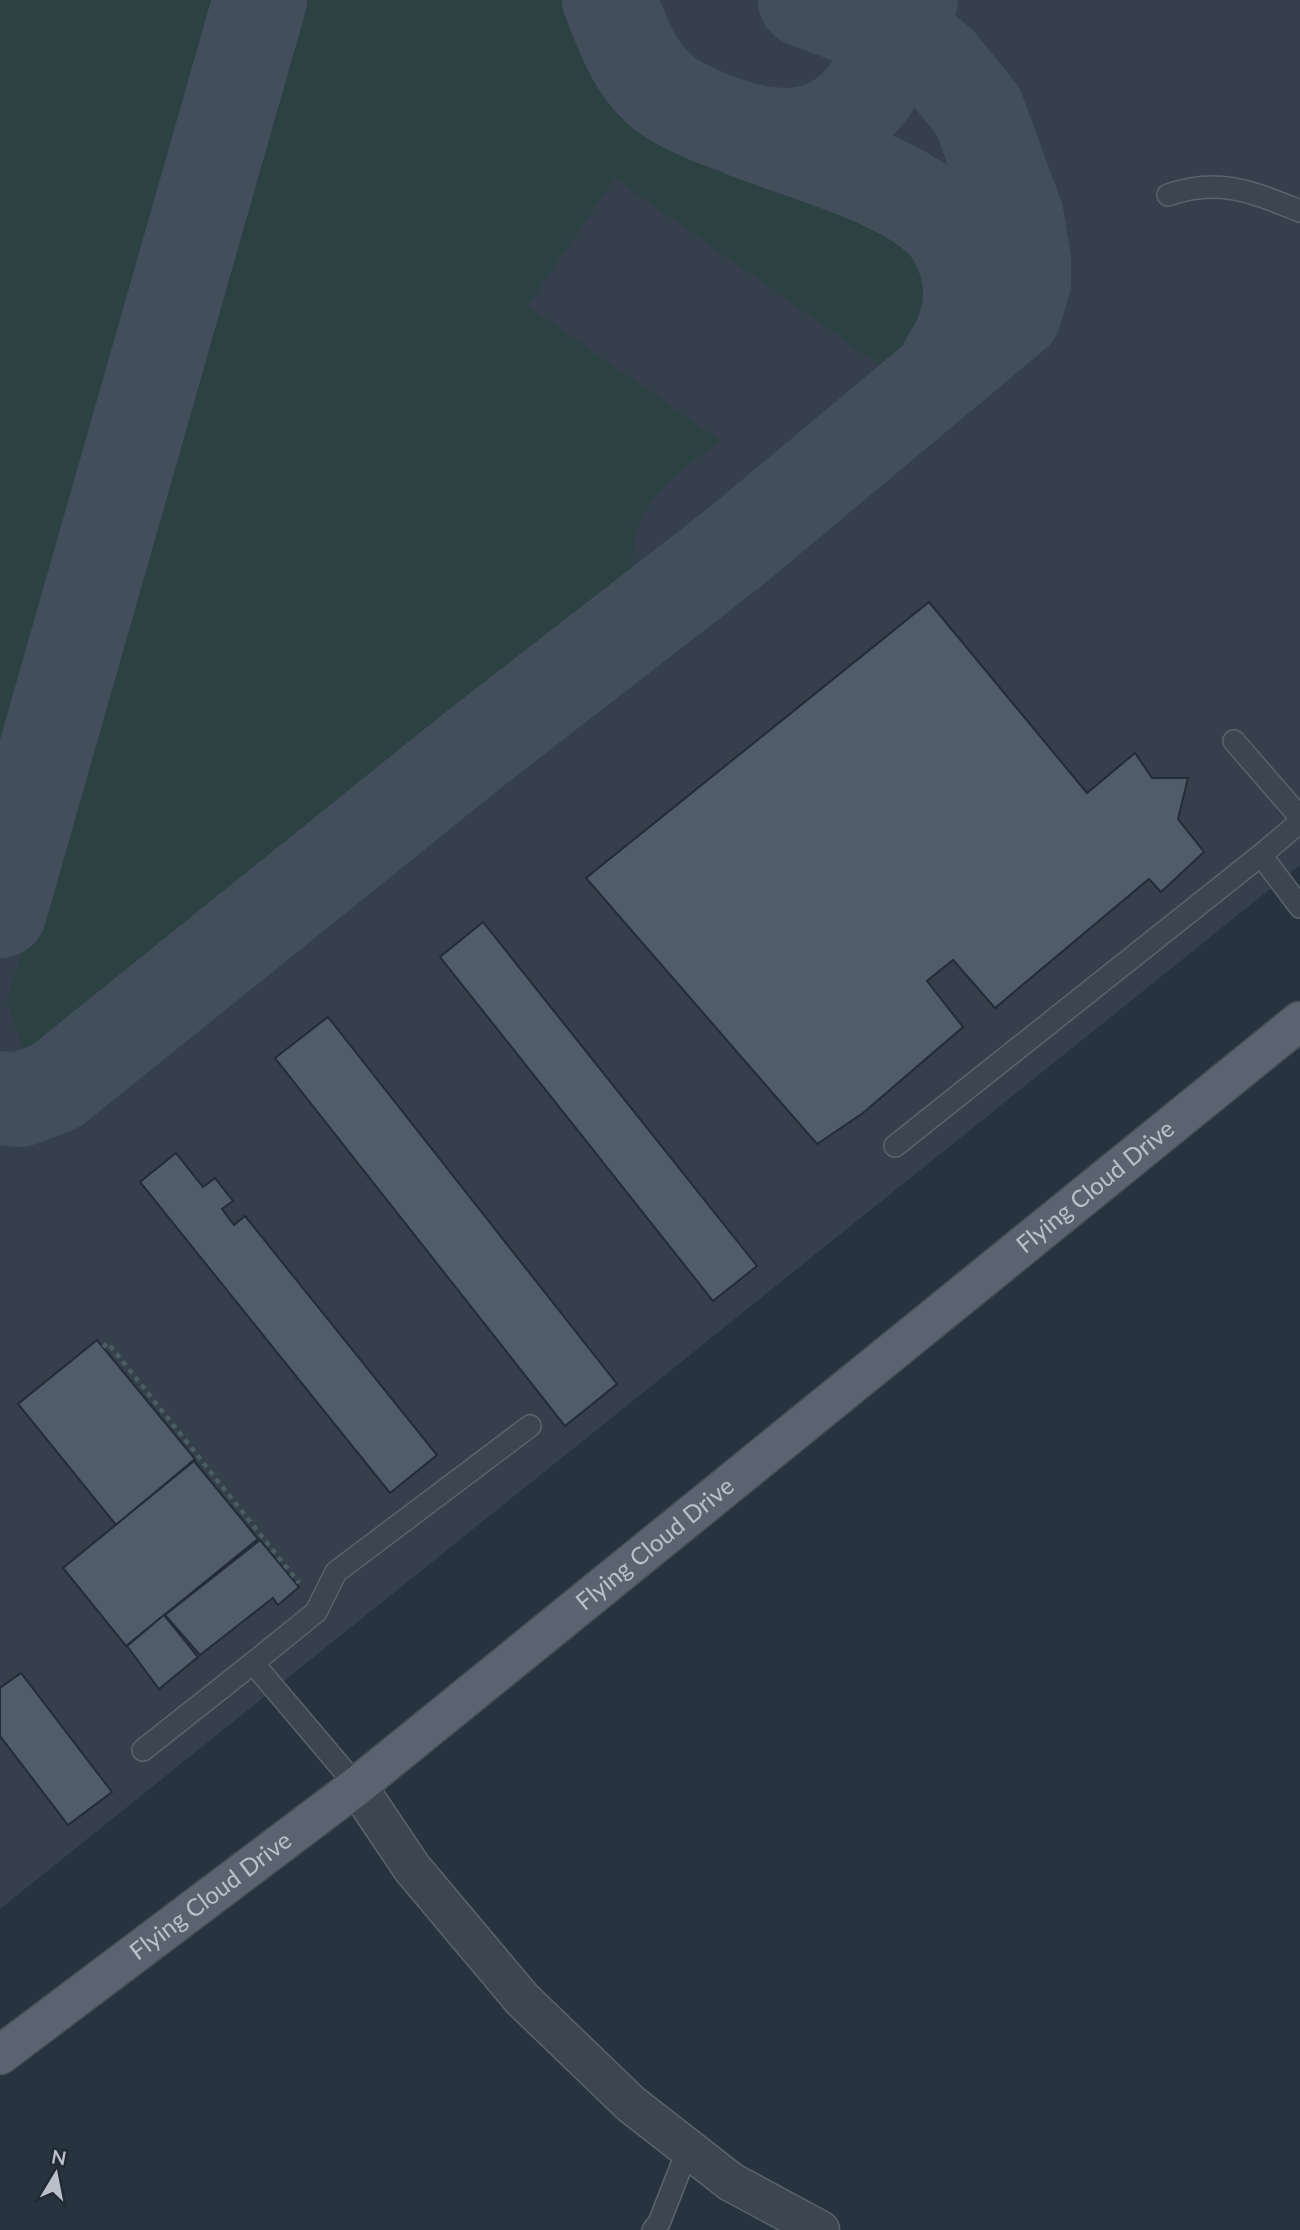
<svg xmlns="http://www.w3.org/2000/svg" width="1300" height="2230" font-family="Lato,sans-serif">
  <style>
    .airport { fill: #36404d }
    .green { fill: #2b4142 }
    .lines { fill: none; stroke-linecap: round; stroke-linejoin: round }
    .taxiway { stroke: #434e5b; stroke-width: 94 }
    .building { fill: #515c6a; stroke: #232c37; stroke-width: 2 }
    .lane-casing { stroke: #5a636d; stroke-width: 24 }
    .street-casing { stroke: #5a636d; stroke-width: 41 }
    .primary-casing { stroke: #464e59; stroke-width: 41 }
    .path { stroke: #4a5d60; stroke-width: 4.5; stroke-dasharray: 5 5; stroke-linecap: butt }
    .lane { stroke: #3c4550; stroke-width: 21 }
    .street { stroke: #3c4550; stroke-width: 38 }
    .primary { stroke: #5a6470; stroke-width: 38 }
    .labels { text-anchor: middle; stroke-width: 5; stroke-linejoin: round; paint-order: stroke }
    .street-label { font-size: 24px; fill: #b9c0ca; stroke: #212a35 }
  </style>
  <rect width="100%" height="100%" fill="#283340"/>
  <!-- airport -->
  <path class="airport" d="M0,0H1300V865L0,1909Z"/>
  <!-- green -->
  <g class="green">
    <path d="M0,0H227L0,782Z"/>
    <path d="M295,0H573C602,68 615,108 685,144L894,224C935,257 941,273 922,323C913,346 910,356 891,373L615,178L527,306L721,441C687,465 643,495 635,538C632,551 632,564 630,577L458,721L37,1050L29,1051L22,1046L7,1001Z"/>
  </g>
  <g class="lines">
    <!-- taxiway -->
    <g class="taxiway">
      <path d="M609,0C619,23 628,52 644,72C661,96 683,106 709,117C757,137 813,148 854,108C884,80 897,38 911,0"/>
      <path d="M747,132C804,154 900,179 942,221C958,237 965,257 969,278C973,307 965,335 948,360"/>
      <path d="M0,911L260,0"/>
      <path d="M0,1098L20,1100L56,1086L477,747L735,547L1015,313L1024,282V260L1017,217L978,111L939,63L919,47L898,35L805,0"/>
    </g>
  </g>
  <!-- building -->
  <g class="building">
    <path d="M929,602L1087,793L1135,753L1152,778H1188L1178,819L1204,852L1161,892L1149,879L995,1008L953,960L927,981L963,1027L863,1113L817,1144L586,878Z"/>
    <path d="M483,922L757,1266L713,1301L440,957Z"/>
    <path d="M328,1017L617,1384L565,1426L275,1058Z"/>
    <path d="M176,1153L203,1187L215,1178L233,1201L222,1209L234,1225L245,1216L437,1455L390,1493L140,1182Z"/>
    <path d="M97,1340L195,1459L116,1525L18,1404Z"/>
    <path d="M194,1461L258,1539L126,1646L63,1568Z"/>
    <path d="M260,1540L299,1587L278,1605L273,1598L200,1655L165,1615Z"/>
    <path d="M164,1615L198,1657L159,1689L127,1646Z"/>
    <path d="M21,1673L112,1792L68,1825L0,1736V1688Z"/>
  </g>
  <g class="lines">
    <!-- lane casing -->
    <g class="lane-casing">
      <g id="lane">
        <path d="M1168,195C1219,177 1252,192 1300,211"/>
        <path d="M1234,741L1300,817"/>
        <path d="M1261,855L1300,822"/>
        <path d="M895,1146L1261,855L1300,907"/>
        <path d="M143,1750L253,1663"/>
        <path d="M357,1786L253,1663L316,1612L336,1572L530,1426"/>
        <path d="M653,2230L659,2223L688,2149"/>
      </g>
    </g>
    <!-- street casing -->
    <g class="street-casing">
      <path id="street" d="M357,1786L412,1868L522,1999L631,2104L731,2182L820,2230"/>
    </g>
    <!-- primary casing -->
    <g class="primary-casing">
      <g id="primary">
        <path id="s1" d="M0,2055L357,1786L1300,1021"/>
      </g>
    </g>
    <!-- path -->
    <path class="path" d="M103,1347L108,1343L299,1583"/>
    <!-- lane -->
    <use href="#lane" class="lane"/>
    <!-- street -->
    <use href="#street" class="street"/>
    <!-- primary -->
    <use href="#primary" class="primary"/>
  </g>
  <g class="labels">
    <!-- street labels -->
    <g class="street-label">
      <text dy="8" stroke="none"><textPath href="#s1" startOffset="1398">Flying Cloud Drive</textPath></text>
      <text dy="8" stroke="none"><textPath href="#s1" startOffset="831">Flying Cloud Drive</textPath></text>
      <text dy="8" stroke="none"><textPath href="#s1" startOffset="264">Flying Cloud Drive</textPath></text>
    </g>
  </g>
  <!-- north arrow -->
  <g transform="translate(56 2174) rotate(10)" stroke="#212a35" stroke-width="5" paint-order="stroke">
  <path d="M0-5L12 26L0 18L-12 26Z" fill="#b9c0ca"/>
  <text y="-10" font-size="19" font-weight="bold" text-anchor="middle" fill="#b9c0ca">N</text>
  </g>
</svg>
